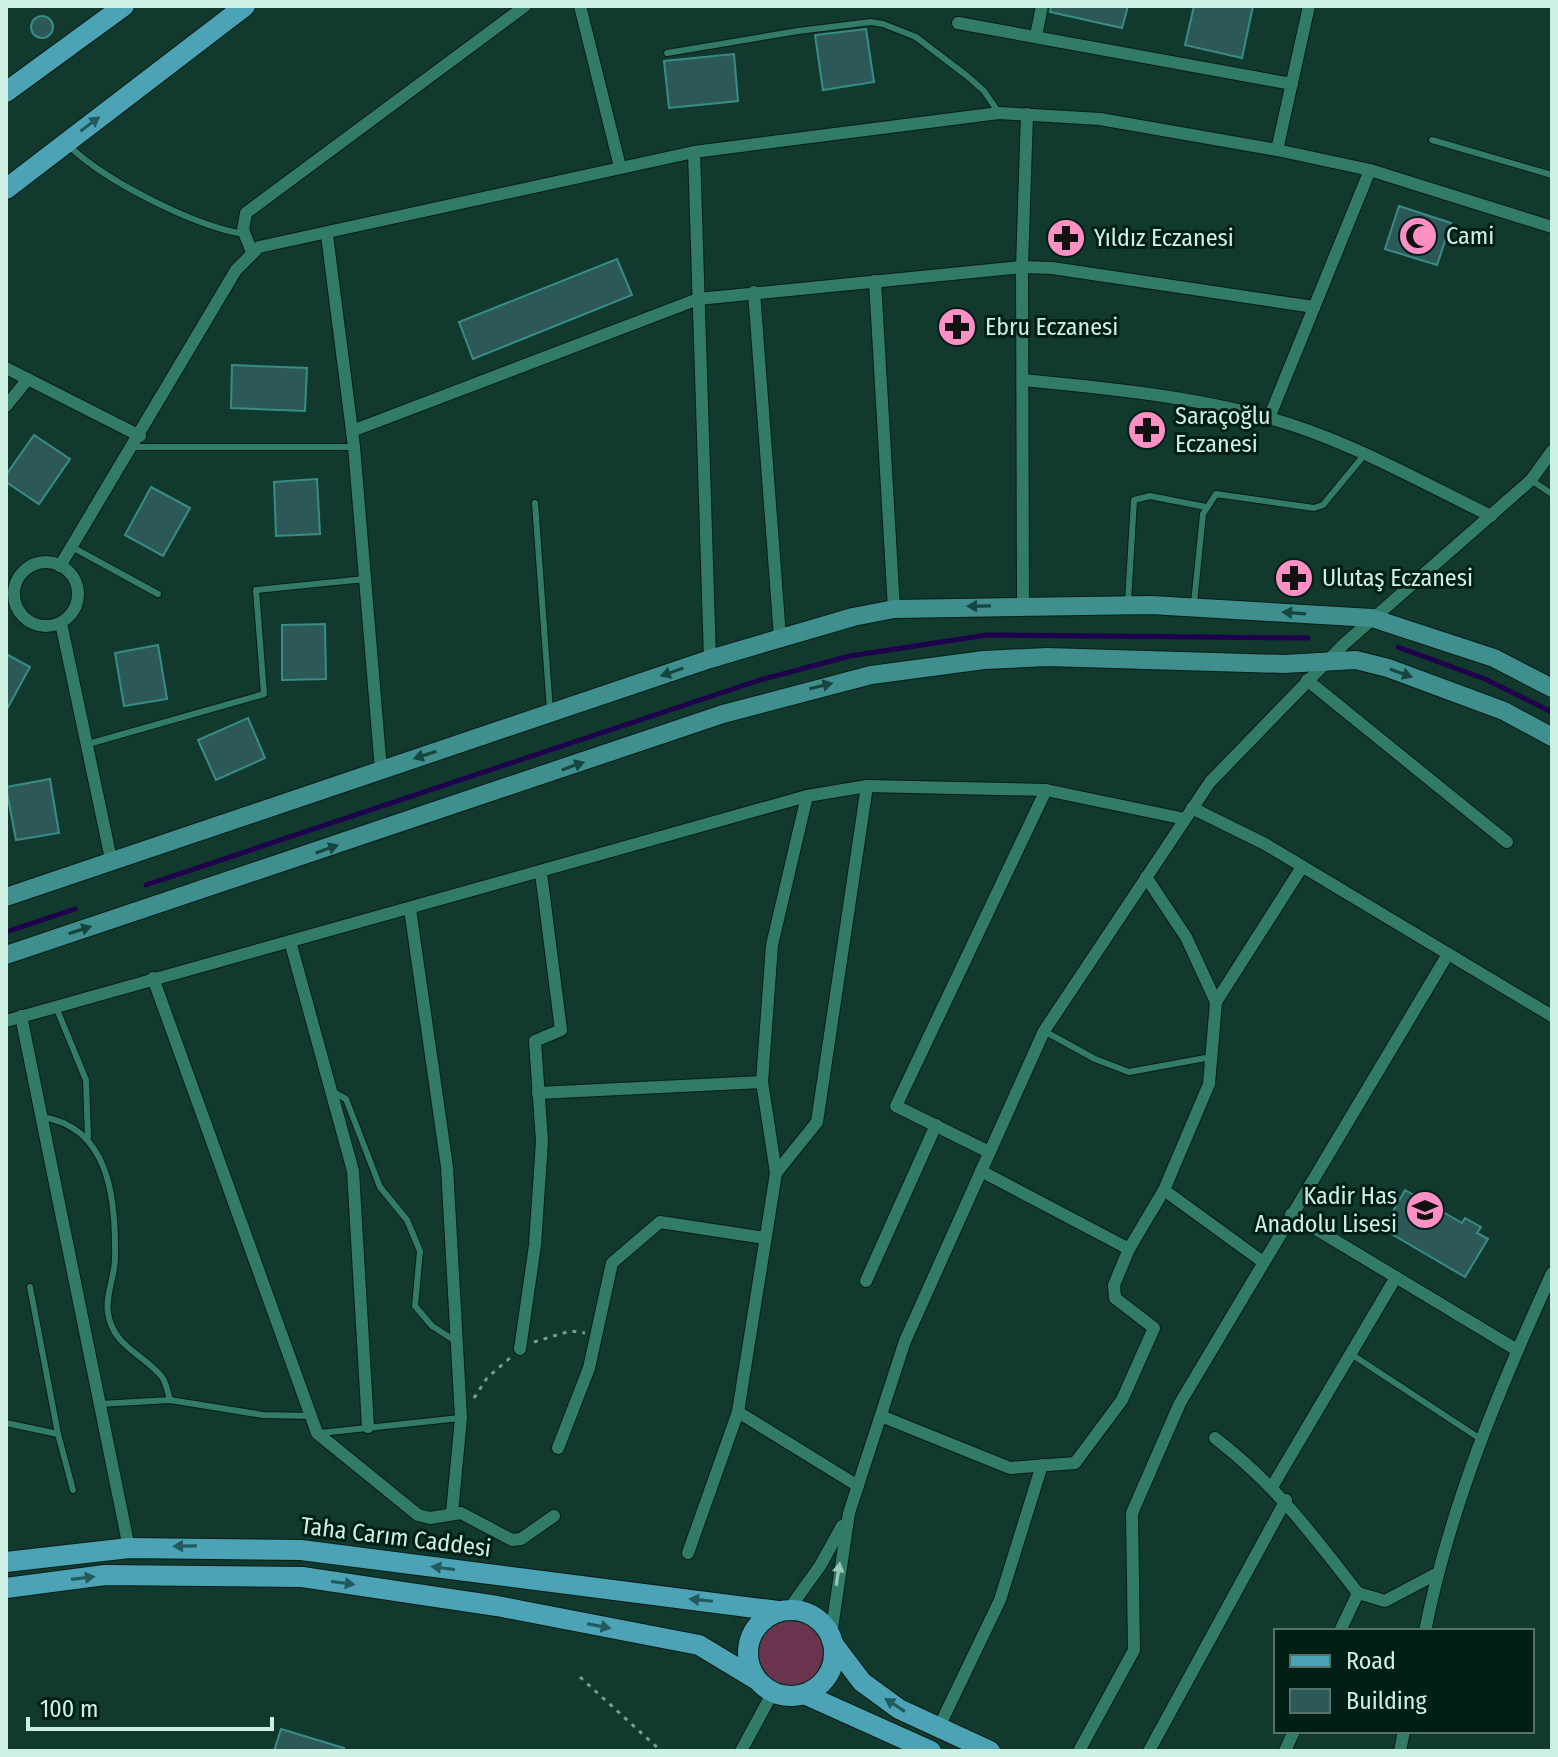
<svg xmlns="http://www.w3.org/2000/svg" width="1558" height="1757" font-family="'Fira Sans Condensed',sans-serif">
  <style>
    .green { fill: #6a334e }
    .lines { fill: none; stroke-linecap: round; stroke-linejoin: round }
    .stream { stroke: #1e004d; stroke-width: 5 }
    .building { fill: #2c5957; stroke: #388c88; stroke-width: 2 }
    .service-casing { stroke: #071e17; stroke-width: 8 }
    .minor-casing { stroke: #071e17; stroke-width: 14 }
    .secondary-casing { stroke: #071e17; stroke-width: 20 }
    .primary-casing { stroke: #071e17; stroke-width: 22 }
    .path { stroke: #779c90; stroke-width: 3; stroke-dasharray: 4 6; stroke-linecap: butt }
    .service { stroke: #327b66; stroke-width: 6 }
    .minor { stroke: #327b66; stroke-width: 12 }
    .secondary { stroke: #3f8f8e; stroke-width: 18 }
    .primary { stroke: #4ca3b6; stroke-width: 20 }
    .oneway { fill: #235a5e }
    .oneway2 { fill: #174640 }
    .oneway3 { fill: #97c7b7 }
    .labels { text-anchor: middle; stroke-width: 6; stroke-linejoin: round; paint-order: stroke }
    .poi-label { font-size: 24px; fill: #cdf0e3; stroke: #011f16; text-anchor: start }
    .street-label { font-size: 24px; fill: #cdf0e3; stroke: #011f16 }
  </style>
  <rect width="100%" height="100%" fill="#12392e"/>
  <!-- green -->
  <circle class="green" cx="791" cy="1653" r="32"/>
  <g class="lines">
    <!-- stream -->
    <g class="stream">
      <path d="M1398,647L1485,679L1552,712"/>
      <path d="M146,885L760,680L850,656L987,635L1308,638"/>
      <path d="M6,932L75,909"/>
    </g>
  </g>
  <!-- building -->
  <g class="building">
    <path d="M1051,6H1128L1122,28L1050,12Z"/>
    <path d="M1194,6H1253L1242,58L1185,45Z"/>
    <circle cx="42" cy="27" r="11"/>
    <path d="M866,29L874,82L823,90L815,35Z"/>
    <path d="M734,54L738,101L669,108L664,61Z"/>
    <path d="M1399,206L1451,223L1437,265L1385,249Z"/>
    <path d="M617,259L632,295L473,359L459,322Z"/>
    <path d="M232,365L307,368L305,411L231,408Z"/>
    <path d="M34,435L70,459L39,504L6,482V475Z"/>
    <path d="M317,479L320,534L276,536L274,482Z"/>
    <path d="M151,487L190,508L163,556L125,535Z"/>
    <path d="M325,624L326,679L282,680V625Z"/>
    <path d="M158,645L167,699L124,706L115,653Z"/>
    <path d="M6,654L30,667L6,711Z"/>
    <path d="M248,718L265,758L216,780L198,740Z"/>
    <path d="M50,779L59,833L16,840L6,787Z"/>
    <path d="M1405,1190L1462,1223L1465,1218L1481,1227L1477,1233L1488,1239L1465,1277L1383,1229Z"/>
    <path d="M281,1729L344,1748V1751H274Z"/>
  </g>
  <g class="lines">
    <!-- service casing -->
    <g class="service-casing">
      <g id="service">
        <path d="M667,53L798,31L871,22L883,24L916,37L967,76L984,91L999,113"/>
        <path d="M1432,140L1552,175"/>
        <path d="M68,145C105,181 194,226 244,234"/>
        <path d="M134,447H354"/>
        <path d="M1531,480L1552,494"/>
        <path d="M535,503L550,711"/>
        <path d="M72,547L158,594"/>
        <path d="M1128,602L1134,500L1150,496L1206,507"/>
        <path d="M1194,603L1203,514L1216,494L1314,508L1323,505L1365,454"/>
        <path d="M88,744L264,694L256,590L365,579"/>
        <path d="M56,1007L86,1080L88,1137"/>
        <path d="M1044,1031L1095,1059L1129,1072L1211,1057"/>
        <path d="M333,1092L346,1099L380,1187L407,1220L420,1251L415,1306L432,1326L457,1342"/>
        <path d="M42,1117C110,1127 116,1200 115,1258C115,1276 105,1296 108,1313C113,1347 144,1354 162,1377C166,1382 168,1393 170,1400"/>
        <path d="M30,1287L58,1434L73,1490"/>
        <path d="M1351,1354L1482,1440"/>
        <path d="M100,1404L170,1400L263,1415L311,1416"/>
        <path d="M6,1423L58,1434"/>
        <path d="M320,1433L460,1418"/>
      </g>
    </g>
    <!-- minor casing -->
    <g class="minor-casing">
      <g id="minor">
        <path d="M580,6L620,167"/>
        <path d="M958,23L1292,84"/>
        <path d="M1036,36L1042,6"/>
        <path d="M1277,150L1309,6"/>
        <path d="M694,152L710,659"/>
        <path d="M327,235L354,447L381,770"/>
        <path d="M252,252L243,230L246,213L525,6"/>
        <path d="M875,281L894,609"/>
        <path d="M754,292L780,637"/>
        <path d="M6,368L140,436"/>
        <path d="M1023,380C1104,388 1190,396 1269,418C1346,439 1419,481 1491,516"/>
        <path d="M6,406L28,379"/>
        <path d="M1269,418L1370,170"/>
        <path d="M352,431L698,299L1022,267L1052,268L1314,307"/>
        <circle cx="46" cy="594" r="32"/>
        <path d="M60,566L236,270L259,247L694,152L999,113L1100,119L1277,150L1370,170L1552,227"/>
        <path d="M1023,604L1022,267L1027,114"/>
        <path d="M61,623L111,859"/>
        <path d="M1307,680L1507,842"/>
        <path d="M1192,808L1265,844L1552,1016"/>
        <path d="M1146,877L1186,937L1216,1002"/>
        <path d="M410,909L447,1167L461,1418L452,1513"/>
        <path d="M290,941L353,1171L368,1427"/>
        <path d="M153,978L317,1433L418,1515L430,1518L461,1513L512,1540L521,1539L554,1516"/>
        <path d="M21,1016L129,1548"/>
        <path d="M6,1021L807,796L867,786L1046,790L1185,819"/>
        <path d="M538,1093L762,1082"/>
        <path d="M989,1152L896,1106L1046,790"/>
        <path d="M981,1171L1129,1249L1164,1190"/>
        <path d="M776,1173L817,1122L867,786"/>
        <path d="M1291,1214L1517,1350"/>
        <path d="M1263,1262L1164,1190L1209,1084L1216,1002L1302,867"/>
        <path d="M866,1281L936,1125"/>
        <path d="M520,1349L535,1245L542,1141L535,1041L561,1030L541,873"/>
        <path d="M738,1412L858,1486"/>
        <path d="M881,1416L1010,1468L1075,1463L1122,1400L1154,1328L1115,1298L1114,1285L1129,1249"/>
        <path d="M1215,1438C1276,1485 1311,1533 1358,1593L1340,1631"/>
        <path d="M558,1448L589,1368L612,1263L660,1222L765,1238"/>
        <path d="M1272,1487L1396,1277"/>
        <path d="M688,1553L738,1412L776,1173L762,1082L772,945L807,796"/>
        <path d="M1358,1593L1385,1601L1436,1574"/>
        <path d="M789,1609L820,1566L842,1526"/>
        <path d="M1425,1631C1450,1506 1499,1389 1552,1273"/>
        <path d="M831,1635L849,1513L905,1341L1044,1031L1210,782L1343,645L1531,480L1552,451"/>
        <path d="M939,1727L1000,1600L1042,1465"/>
        <path d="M741,1751L773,1692"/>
        <path d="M1079,1751L1134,1650L1132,1513L1180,1403L1448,954"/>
        <path d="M1149,1751L1286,1500"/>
        <path d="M1285,1751L1294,1731"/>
        <path d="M1400,1751L1404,1731"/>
      </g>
    </g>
    <!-- secondary casing -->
    <g class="secondary-casing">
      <g id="secondary">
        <path d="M6,897L710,659L853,617L894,609L1151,605L1372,618L1494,658L1552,688"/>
        <path d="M6,955L723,714L871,675L984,660L1047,657L1283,664L1356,660L1388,668L1504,711L1552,737"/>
      </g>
    </g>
    <!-- primary casing -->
    <g class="primary-casing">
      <g id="primary">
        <path d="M6,92L124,6"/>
        <path d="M6,189L245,6"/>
        <path d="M6,1562L129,1548L301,1550L778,1611"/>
        <path d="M6,1588L105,1575L302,1577L497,1606L699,1645L757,1680"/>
        <circle cx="791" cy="1653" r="43"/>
        <path d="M834,1645L862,1682L899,1709L990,1751"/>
        <path d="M804,1694L931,1751"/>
      </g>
    </g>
    <!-- path -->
    <g class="path">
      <path d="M534,1342L570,1331L585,1333"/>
      <path d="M474,1398L487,1378L511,1357"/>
      <path d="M580,1677L661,1751"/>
    </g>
    <!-- service -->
    <use href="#service" class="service"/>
    <!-- minor -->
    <use href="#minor" class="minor"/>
    <!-- secondary -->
    <use href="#secondary" class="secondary"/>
    <!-- primary -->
    <use href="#primary" class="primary"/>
  </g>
  <!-- one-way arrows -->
  <defs><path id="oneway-solid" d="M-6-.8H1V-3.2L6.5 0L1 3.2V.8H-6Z" transform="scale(2)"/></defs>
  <g class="oneway">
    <use href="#oneway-solid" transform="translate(90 124) rotate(-37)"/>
    <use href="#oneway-solid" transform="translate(185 1546) rotate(179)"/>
    <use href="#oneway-solid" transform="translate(443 1568) rotate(-172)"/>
    <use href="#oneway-solid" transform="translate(83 1578) rotate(-7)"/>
    <use href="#oneway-solid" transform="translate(343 1583) rotate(8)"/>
    <use href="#oneway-solid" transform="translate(701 1600) rotate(-174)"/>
    <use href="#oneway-solid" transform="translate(599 1626) rotate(11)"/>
    <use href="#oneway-solid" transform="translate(895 1705) rotate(-147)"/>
  </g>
  <g class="oneway2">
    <use href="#oneway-solid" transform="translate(979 606) rotate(179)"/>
    <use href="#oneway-solid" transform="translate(1294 613) rotate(-176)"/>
    <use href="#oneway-solid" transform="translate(672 672) rotate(161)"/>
    <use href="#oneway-solid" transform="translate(1401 673) rotate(20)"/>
    <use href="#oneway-solid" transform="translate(821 686) rotate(-14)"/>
    <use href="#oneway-solid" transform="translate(425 755) rotate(162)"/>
    <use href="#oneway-solid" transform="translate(573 766) rotate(-19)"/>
    <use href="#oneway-solid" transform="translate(327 849) rotate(-19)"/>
    <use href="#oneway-solid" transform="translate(80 930) rotate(-18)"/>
  </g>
  <use class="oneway3" href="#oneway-solid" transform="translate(838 1574) rotate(-81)"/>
  <!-- icons -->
  <defs>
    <g id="mosque-disc" transform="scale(2)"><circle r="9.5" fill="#fc8fc3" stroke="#011f16"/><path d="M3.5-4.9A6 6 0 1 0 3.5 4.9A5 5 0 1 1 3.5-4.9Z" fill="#111"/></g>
    <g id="pharmacy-disc" transform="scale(2)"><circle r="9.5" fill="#fc8fc3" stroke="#011f16"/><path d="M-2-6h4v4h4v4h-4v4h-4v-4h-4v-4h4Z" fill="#111"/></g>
    <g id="school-disc" transform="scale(2)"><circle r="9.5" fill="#fc8fc3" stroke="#011f16"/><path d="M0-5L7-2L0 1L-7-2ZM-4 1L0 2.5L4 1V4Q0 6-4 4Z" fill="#111"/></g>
  </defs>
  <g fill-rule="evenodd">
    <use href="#mosque-disc" x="1418" y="236"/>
    <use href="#pharmacy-disc" x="1066" y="238"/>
    <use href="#pharmacy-disc" x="957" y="327"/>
    <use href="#pharmacy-disc" x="1147" y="430"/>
    <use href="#pharmacy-disc" x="1294" y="578"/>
    <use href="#school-disc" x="1425" y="1210"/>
  </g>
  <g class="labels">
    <!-- poi labels -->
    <g class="poi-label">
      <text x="1446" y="244">Cami</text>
      <text x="1094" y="246">Yıldız Eczanesi</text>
      <text x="985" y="335">Ebru Eczanesi</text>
      <text x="1175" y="424">Saraçoğlu<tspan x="1175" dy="28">Eczanesi</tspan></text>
      <text x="1322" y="586">Ulutaş Eczanesi</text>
      <text x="1397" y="1204" text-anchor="end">Kadir Has<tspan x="1397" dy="28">Anadolu Lisesi</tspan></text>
    </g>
    <!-- street labels -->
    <g class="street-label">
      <text transform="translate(396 1537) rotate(7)" y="8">Taha Carım Caddesi</text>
    </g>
  </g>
  <!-- border -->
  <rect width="1558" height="1757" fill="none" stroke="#cdf0e3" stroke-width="16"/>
  <!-- legend -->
  <rect x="1274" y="1629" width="260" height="104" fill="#011f16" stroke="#537368" stroke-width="2"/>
  <rect x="1290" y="1655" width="40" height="12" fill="#4ca3b6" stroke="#537368" stroke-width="2"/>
  <text x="1346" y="1669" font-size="24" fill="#cdf0e3">Road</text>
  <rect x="1290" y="1689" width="40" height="24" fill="#2c5957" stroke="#537368" stroke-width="2"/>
  <text x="1346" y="1709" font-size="24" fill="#cdf0e3">Building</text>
  <!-- scale -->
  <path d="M28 1717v12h244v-12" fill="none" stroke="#cdf0e3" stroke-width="4"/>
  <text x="40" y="1717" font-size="24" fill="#cdf0e3" stroke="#011f16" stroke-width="6" paint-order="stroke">100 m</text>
</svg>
